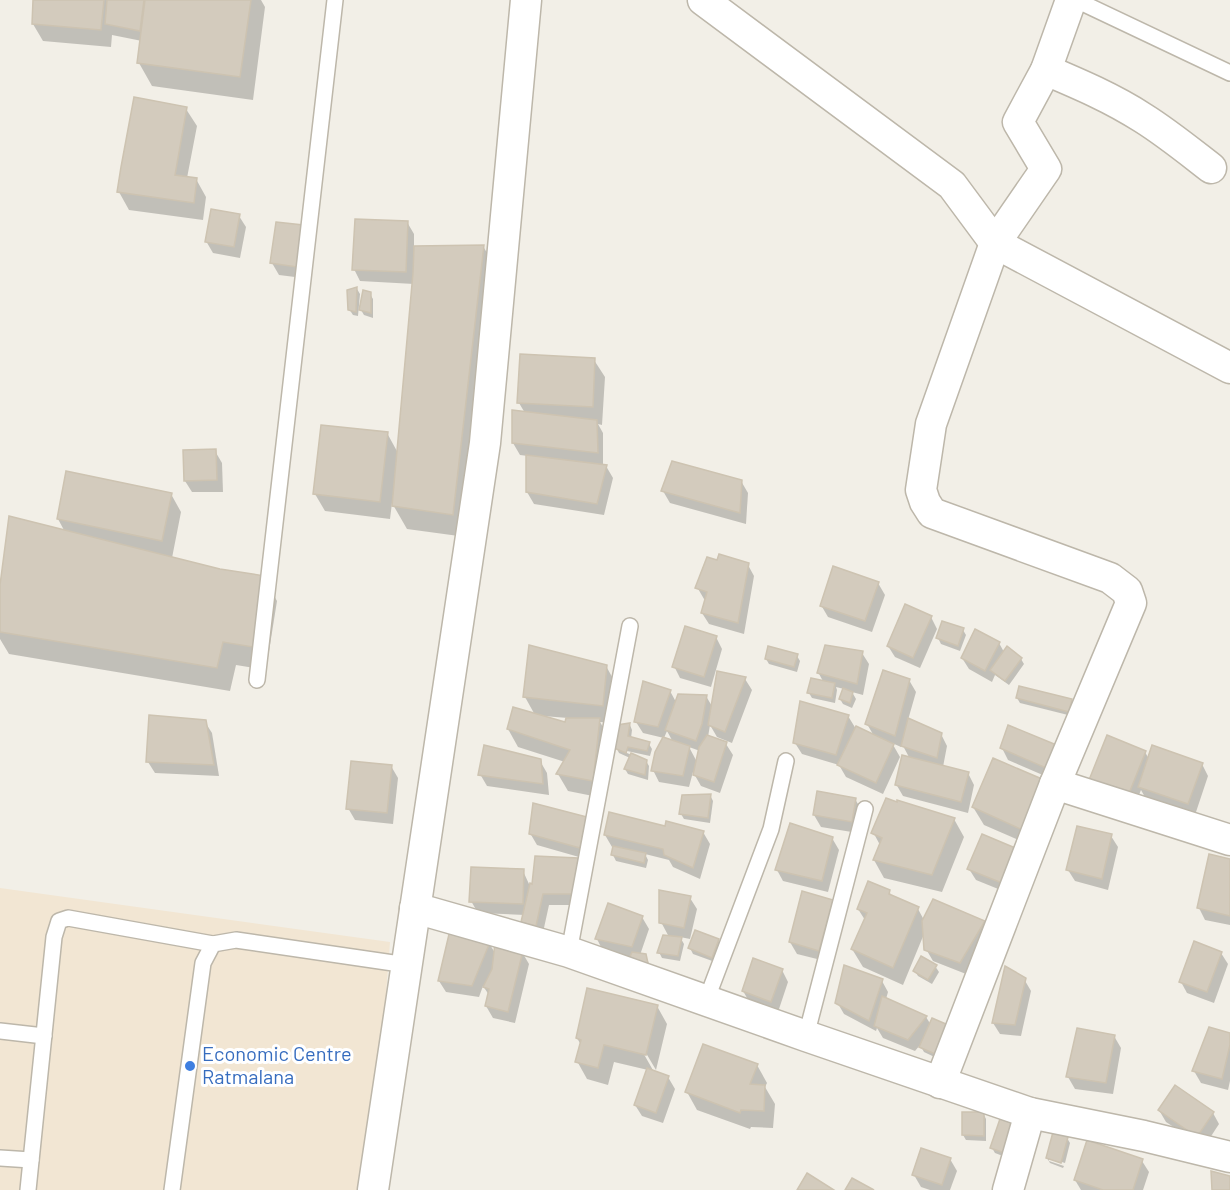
<svg xmlns="http://www.w3.org/2000/svg" width="1230" height="1190" font-family="Barlow,sans-serif">
  <style>
    .commercial { fill: #f2e6d3 }
    .shadow { fill: #0003; fill-rule: evenodd }
    .building { fill: #d3cbbd; stroke: #cdc3b1; stroke-width: 1.5 }
    .lines { fill: none; stroke-linecap: round; stroke-linejoin: round }
    .lane-casing { stroke: #bdb7aa; stroke-width: 18 }
    .street-casing { stroke: #bdb7aa; stroke-width: 33 }
    .lane { stroke: #fff; stroke-width: 15 }
    .street { stroke: #fff; stroke-width: 30 }
    .shop-dot { fill: #3f7fe0; stroke: #fff; stroke-width: 2 }
    .labels { text-anchor: middle; stroke-width: 6; stroke-linejoin: round; paint-order: stroke }
    .shop-label { font-size: 20px; fill: #366cbe; stroke: #fff; text-anchor: start }
  </style>
  <rect width="100%" height="100%" fill="#f2efe7"/>
  <!-- commercial -->
  <path class="commercial" d="M0,888L390,942L371,1190H0Z"/>
  <!-- shadow -->
  <g class="shadow">
    <path d="M35,0H261L265,7L253,100L152,86L139,63L142,41L112,35L111,47L43,41L33,24Z"/>
    <path d="M186,109L197,126L187,178L196,179L206,197L203,220L129,210L119,192Z"/>
    <path d="M239,216L246,227L240,258L213,253L206,241Z"/>
    <path d="M407,222L414,234V248L483,246L497,270L466,537L407,529L392,503L390,519L325,511L315,494L387,433L398,453L414,284L360,281L354,269Z"/>
    <path d="M277,223L303,278L279,275L272,263Z"/>
    <path d="M357,289L360,294L358,316L353,315L349,309Z"/>
    <path d="M370,294L373,299V318L364,315L361,310Z"/>
    <path d="M594,360L605,377L602,425L598,424L603,433V466H606L613,478L604,515L534,504L527,492L528,456L520,455L513,443L525,413L519,403Z"/>
    <path d="M215,451L222,463L223,492H192L185,481Z"/>
    <path d="M741,481L748,493L746,524L670,503L663,491Z"/>
    <path d="M171,494L181,512L172,558L220,571L264,578L277,601L266,670L236,665L230,691L9,654L0,639V597L65,532L58,519Z"/>
    <path d="M718,562L748,565L754,576L744,634L709,624L702,613L706,600L704,599L697,587Z"/>
    <path d="M878,583L885,595L872,632L828,617L821,605Z"/>
    <path d="M931,617L937,629L920,668L895,657L888,646Z"/>
    <path d="M963,630L966,635L960,651L941,644L938,638Z"/>
    <path d="M976,631L999,643L1004,652L1021,659L1024,664L1009,685L995,675L992,682L969,669L962,658Z"/>
    <path d="M716,637L722,649L711,687L680,678L674,666Z"/>
    <path d="M862,653L869,664L863,695L852,692L856,699L852,708L843,704L840,699L844,689L836,687L837,690L835,703L812,698L809,693L824,683L818,672Z"/>
    <path d="M797,656L800,661L797,672L769,664L766,659Z"/>
    <path d="M606,666L616,684L613,723L600,722L609,737L603,798L568,791L558,774L565,762L518,747L508,729L535,715L525,697ZM543,716L568,718L566,724L543,717Z"/>
    <path d="M745,679L752,690L732,743L717,737L710,725L708,737L726,744L733,755L720,793L701,786L693,772L689,787L659,782L653,770L664,738L643,733L636,722L670,691L676,702L706,696L713,708ZM667,731L673,742L664,738ZM689,747L700,751L697,762Z"/>
    <path d="M909,680L916,692L908,720L941,734L947,746L943,767L968,773L974,785L968,813L903,796L896,784L910,759L902,744L901,747L892,743L900,757L883,794L846,777L839,765L802,754L795,743L848,716L856,729L874,736L867,724Z"/>
    <path d="M1017,698L1071,701L1074,706L1072,716L1020,703Z"/>
    <path d="M205,722L212,733L219,776L155,773L148,762Z"/>
    <path d="M630,725L632,730L631,738L649,744L652,749L650,756L627,751V753L646,761L649,766L648,780L628,774L625,769L630,758L619,753L616,747Z"/>
    <path d="M1009,727L1059,782L1008,760L1002,748Z"/>
    <path d="M1145,752L1149,759L1202,764L1208,776L1195,815L1146,799L1141,790L1134,807L1097,791Z"/>
    <path d="M994,760L1037,848L984,825L973,807Z"/>
    <path d="M540,761L547,773L549,795L487,786L480,774Z"/>
    <path d="M391,766L398,778L393,824L355,820L348,808Z"/>
    <path d="M710,795L713,801L710,823L684,819L681,814Z"/>
    <path d="M855,799L862,811L858,833L821,827L814,815Z"/>
    <path d="M586,819V859L537,845L530,833Z"/>
    <path d="M954,819L964,837L942,892L884,878L874,860L880,845L873,832Z"/>
    <path d="M667,828L703,832L710,844L700,879L673,867L669,860L645,854L648,860L646,868L616,861L613,855L614,847H612L605,835Z"/>
    <path d="M982,835L1013,895L976,880L969,869Z"/>
    <path d="M1111,836L1118,847L1108,890L1075,881L1068,870Z"/>
    <path d="M832,838L839,850L828,892L783,881L777,870Z"/>
    <path d="M577,860L583,871L582,905H549L542,937L530,934L523,922L525,915L478,913L471,901L523,871L529,884L533,886Z"/>
    <path d="M1230,861V925L1205,920L1199,908Z"/>
    <path d="M889,891L892,897L918,909L924,920L984,922L991,933L966,974L933,961L926,949L924,934L903,985L863,967L852,949L865,920L858,909Z"/>
    <path d="M690,898L697,909L690,939L680,937L684,944L680,961L662,958L659,952L669,937L661,922Z"/>
    <path d="M832,901L838,913L825,961L797,954L790,942Z"/>
    <path d="M642,917L649,929L640,955H645L648,961L651,972L631,957L603,951L597,939Z"/>
    <path d="M718,941L721,946L715,962L693,954L690,948Z"/>
    <path d="M489,943L495,953L522,952L529,964L515,1023L493,1018L486,1006L489,995L483,986L479,997L446,992L439,981Z"/>
    <path d="M1221,953L1228,964L1214,1003L1187,993L1181,982Z"/>
    <path d="M935,966L939,972L932,984L918,976L915,971Z"/>
    <path d="M782,970L788,982L778,1012L750,1003L743,991Z"/>
    <path d="M1024,979L1031,991L1021,1036L1000,1034L993,1023Z"/>
    <path d="M882,981L888,992L886,999L926,1017L931,1025L945,1062L924,1052L920,1045L915,1051L883,1038L877,1028L876,1031L844,1014L837,1002Z"/>
    <path d="M657,1006L667,1024L656,1070L643,1048L641,1049L654,1072L668,1077L675,1089L663,1123L642,1116L635,1105L648,1070L614,1062L608,1085L587,1079L577,1061L581,1045L577,1038Z"/>
    <path d="M1230,1034V1081L1228,1090L1201,1083L1194,1071Z"/>
    <path d="M1114,1036L1121,1048L1113,1094L1075,1089L1068,1077Z"/>
    <path d="M757,1065L767,1083L765,1087L775,1104L773,1128L751,1127L750,1129L697,1110L687,1092Z"/>
    <path d="M1159,1110L1213,1113L1219,1124L1204,1147L1166,1122Z"/>
    <path d="M983,1113L986,1119V1141L966,1140L963,1135Z"/>
    <path d="M1003,1115L1008,1158L995,1153L992,1148Z"/>
    <path d="M1067,1138L1070,1143L1065,1163L1049,1158V1161L1064,1166L1063,1168L1050,1163L1047,1158Z"/>
    <path d="M950,1159L957,1171L950,1190H930L921,1187L914,1175Z"/>
    <path d="M1142,1161L1149,1172L1143,1190H1081L1075,1180Z"/>
  </g>
  <!-- building -->
  <g class="building">
    <path d="M33,0H104L101,30L32,24Z"/>
    <path d="M107,0H144L140,31L105,24Z"/>
    <path d="M145,0H251L240,77L137,63Z"/>
    <path d="M134,97L187,107L175,175L197,178L194,203L117,192L121,167Z"/>
    <path d="M211,209L240,214L234,247L205,242Z"/>
    <path d="M355,219L408,221L406,272L352,270Z"/>
    <path d="M276,222L303,225L297,267L270,263Z"/>
    <path d="M484,245L453,515L392,506L413,273L414,246Z"/>
    <path d="M357,287L356,312L348,310L347,290Z"/>
    <path d="M363,290L371,292V313L359,310Z"/>
    <path d="M520,354L595,358L593,407L517,403Z"/>
    <path d="M512,410L597,420L598,453L512,443Z"/>
    <path d="M321,425L388,432L380,502L313,494Z"/>
    <path d="M216,449L217,480L184,481L183,450Z"/>
    <path d="M526,455L607,465L597,504L526,492Z"/>
    <path d="M672,461L742,480L740,513L661,491Z"/>
    <path d="M66,471L172,493L162,541L57,519Z"/>
    <path d="M9,516L220,569L265,576L253,647L223,642L217,668L0,632V585Z"/>
    <path d="M719,554L749,563L738,623L701,613L707,592L695,588L707,557L717,560Z"/>
    <path d="M833,566L879,582L865,621L820,606Z"/>
    <path d="M905,604L932,616L913,658L887,646Z"/>
    <path d="M942,621L964,628L958,646L936,638Z"/>
    <path d="M685,626L717,636L704,677L672,667Z"/>
    <path d="M975,629L1000,642L985,671L961,658Z"/>
    <path d="M529,645L607,665L603,706L523,697Z"/>
    <path d="M825,645L863,651L857,684L817,673Z"/>
    <path d="M768,646L798,654L794,667L765,659Z"/>
    <path d="M1007,646L1022,658L1005,681L990,670Z"/>
    <path d="M883,670L910,679L895,736L865,724Z"/>
    <path d="M717,671L746,677L725,732L708,725Z"/>
    <path d="M811,678L835,683L832,698L807,693Z"/>
    <path d="M643,681L671,690L658,727L634,722Z"/>
    <path d="M1019,686L1072,699L1069,712L1016,698Z"/>
    <path d="M843,688L853,692L850,703L839,699Z"/>
    <path d="M678,694L707,695L702,724L696,741L665,730Z"/>
    <path d="M800,701L849,715L836,755L793,743Z"/>
    <path d="M513,707L565,722L566,718H600L593,781L556,774L570,750L507,729Z"/>
    <path d="M149,715L206,720L214,765L146,762Z"/>
    <path d="M908,718L942,733L937,758L901,746Z"/>
    <path d="M630,723L628,736L650,742L647,751L628,747L626,753L614,748L617,725Z"/>
    <path d="M1008,725L1059,746L1053,771L1000,748Z"/>
    <path d="M856,726L894,744L876,783L837,765Z"/>
    <path d="M707,735L727,742L714,782L693,775L699,747Z"/>
    <path d="M1107,735L1146,751L1128,796L1089,780Z"/>
    <path d="M663,737L690,746L683,776L651,771L655,752Z"/>
    <path d="M484,745L541,759L543,784L478,775Z"/>
    <path d="M1152,745L1203,763L1188,804L1138,787Z"/>
    <path d="M631,753L647,760L645,775L624,769Z"/>
    <path d="M902,755L969,772L961,802L895,785Z"/>
    <path d="M993,758L1049,782L1027,832L972,807Z"/>
    <path d="M351,761L392,765L387,813L346,809Z"/>
    <path d="M817,791L856,798L852,822L813,815Z"/>
    <path d="M711,794L708,818L679,814L682,795Z"/>
    <path d="M886,798L897,802V800L955,818L932,875L873,860L882,838L871,833Z"/>
    <path d="M533,803L587,817L580,848L529,834Z"/>
    <path d="M609,812L665,826L666,821L704,831L693,868L664,855L663,849L604,835Z"/>
    <path d="M790,823L833,837L822,881L775,870Z"/>
    <path d="M1077,826L1112,834L1102,879L1066,870Z"/>
    <path d="M982,834L1020,850L1007,885L967,869Z"/>
    <path d="M613,846L646,853L644,863L611,855Z"/>
    <path d="M1209,854L1230,859V916L1197,908Z"/>
    <path d="M535,856L578,858L576,894H543L536,926L521,922L530,883L532,884Z"/>
    <path d="M471,867L524,869L523,904L469,902Z"/>
    <path d="M868,881L890,890L889,894L919,907L893,968L851,949L867,913L857,909Z"/>
    <path d="M659,890L691,896L684,928L659,923Z"/>
    <path d="M802,891L833,900L819,951L789,942Z"/>
    <path d="M933,899L985,921L960,963L924,950L922,921Z"/>
    <path d="M608,903L643,916L632,947L595,939Z"/>
    <path d="M450,930L490,942L472,986L438,981Z"/>
    <path d="M695,930L719,939L712,958L688,948Z"/>
    <path d="M663,935L682,937L678,956L657,953Z"/>
    <path d="M1194,941L1222,952L1207,992L1179,982Z"/>
    <path d="M495,943L523,951L508,1012L485,1006L489,989L483,987L492,969Z"/>
    <path d="M632,952L646,954L649,968L627,964Z"/>
    <path d="M921,956L937,965L928,980L913,971Z"/>
    <path d="M753,958L783,969L771,1002L742,991Z"/>
    <path d="M844,965L883,979L869,1021L835,1003Z"/>
    <path d="M1005,966L1026,978L1015,1025L992,1023Z"/>
    <path d="M587,988L658,1005L646,1055L604,1045L598,1068L575,1062L581,1040L576,1038Z"/>
    <path d="M882,996L927,1016L908,1040L874,1026Z"/>
    <path d="M932,1018L955,1028L942,1057L919,1047Z"/>
    <path d="M1209,1027L1230,1033V1045L1222,1079L1192,1071Z"/>
    <path d="M1077,1028L1115,1035L1106,1083L1066,1077Z"/>
    <path d="M703,1044L758,1064L750,1084L765,1085L764,1111L741,1110L740,1113L685,1092Z"/>
    <path d="M647,1068L669,1076L656,1113L634,1105Z"/>
    <path d="M1175,1085L1214,1112L1197,1137L1158,1110Z"/>
    <path d="M962,1112H984V1136L962,1135Z"/>
    <path d="M1002,1113L1017,1118L1005,1153L990,1148Z"/>
    <path d="M1053,1132L1068,1137L1061,1163L1046,1158Z"/>
    <path d="M1087,1140L1143,1159L1133,1190H1103L1074,1180Z"/>
    <path d="M921,1148L951,1158L942,1185L912,1175Z"/>
    <path d="M1211,1171L1230,1176V1190H1212Z"/>
    <path d="M807,1173L834,1190H797Z"/>
    <path d="M852,1178L874,1190H845Z"/>
  </g>
  <g class="lines">
    <!-- lane casing -->
    <g class="lane-casing">
      <g id="lane">
        <path d="M1076,0L1230,73"/>
        <path d="M257,680L335,0"/>
        <path d="M569,952L630,626"/>
        <path d="M706,1001L771,829L786,761"/>
        <path d="M0,1031L44,1036"/>
        <path d="M806,1036L865,809"/>
        <path d="M0,1158L31,1160"/>
        <path d="M28,1190L54,937L59,921L68,918L213,944"/>
        <path d="M172,1190L203,963L213,944L236,940L407,965"/>
      </g>
    </g>
    <!-- street casing -->
    <g class="street-casing">
      <g id="street">
        <path d="M703,0L952,185L995,243L1230,368"/>
        <path d="M1046,70C1079,84 1112,98 1143,118C1167,133 1189,151 1211,168"/>
        <path d="M1055,784L1230,840"/>
        <path d="M415,908L569,952L806,1036L1030,1113L1144,1136L1230,1157"/>
        <path d="M940,1083L1055,784L1131,603L1127,591L1110,578L932,513L925,502L921,490L931,424L995,243L1046,169L1018,122L1046,70L1071,0"/>
        <path d="M373,1190L485,443L526,0"/>
        <path d="M1008,1190L1030,1113"/>
      </g>
    </g>
    <!-- lane -->
    <use href="#lane" class="lane"/>
    <!-- street -->
    <use href="#street" class="street"/>
  </g>
  <!-- markers -->
  <circle class="shop-dot" cx="190" cy="1066" r="6"/>
  <g class="labels">
    <!-- shop labels -->
    <g class="shop-label">
      <text x="202" y="1061">Economic Centre<tspan x="202" dy="23">Ratmalana</tspan></text>
    </g>
  </g>
</svg>
